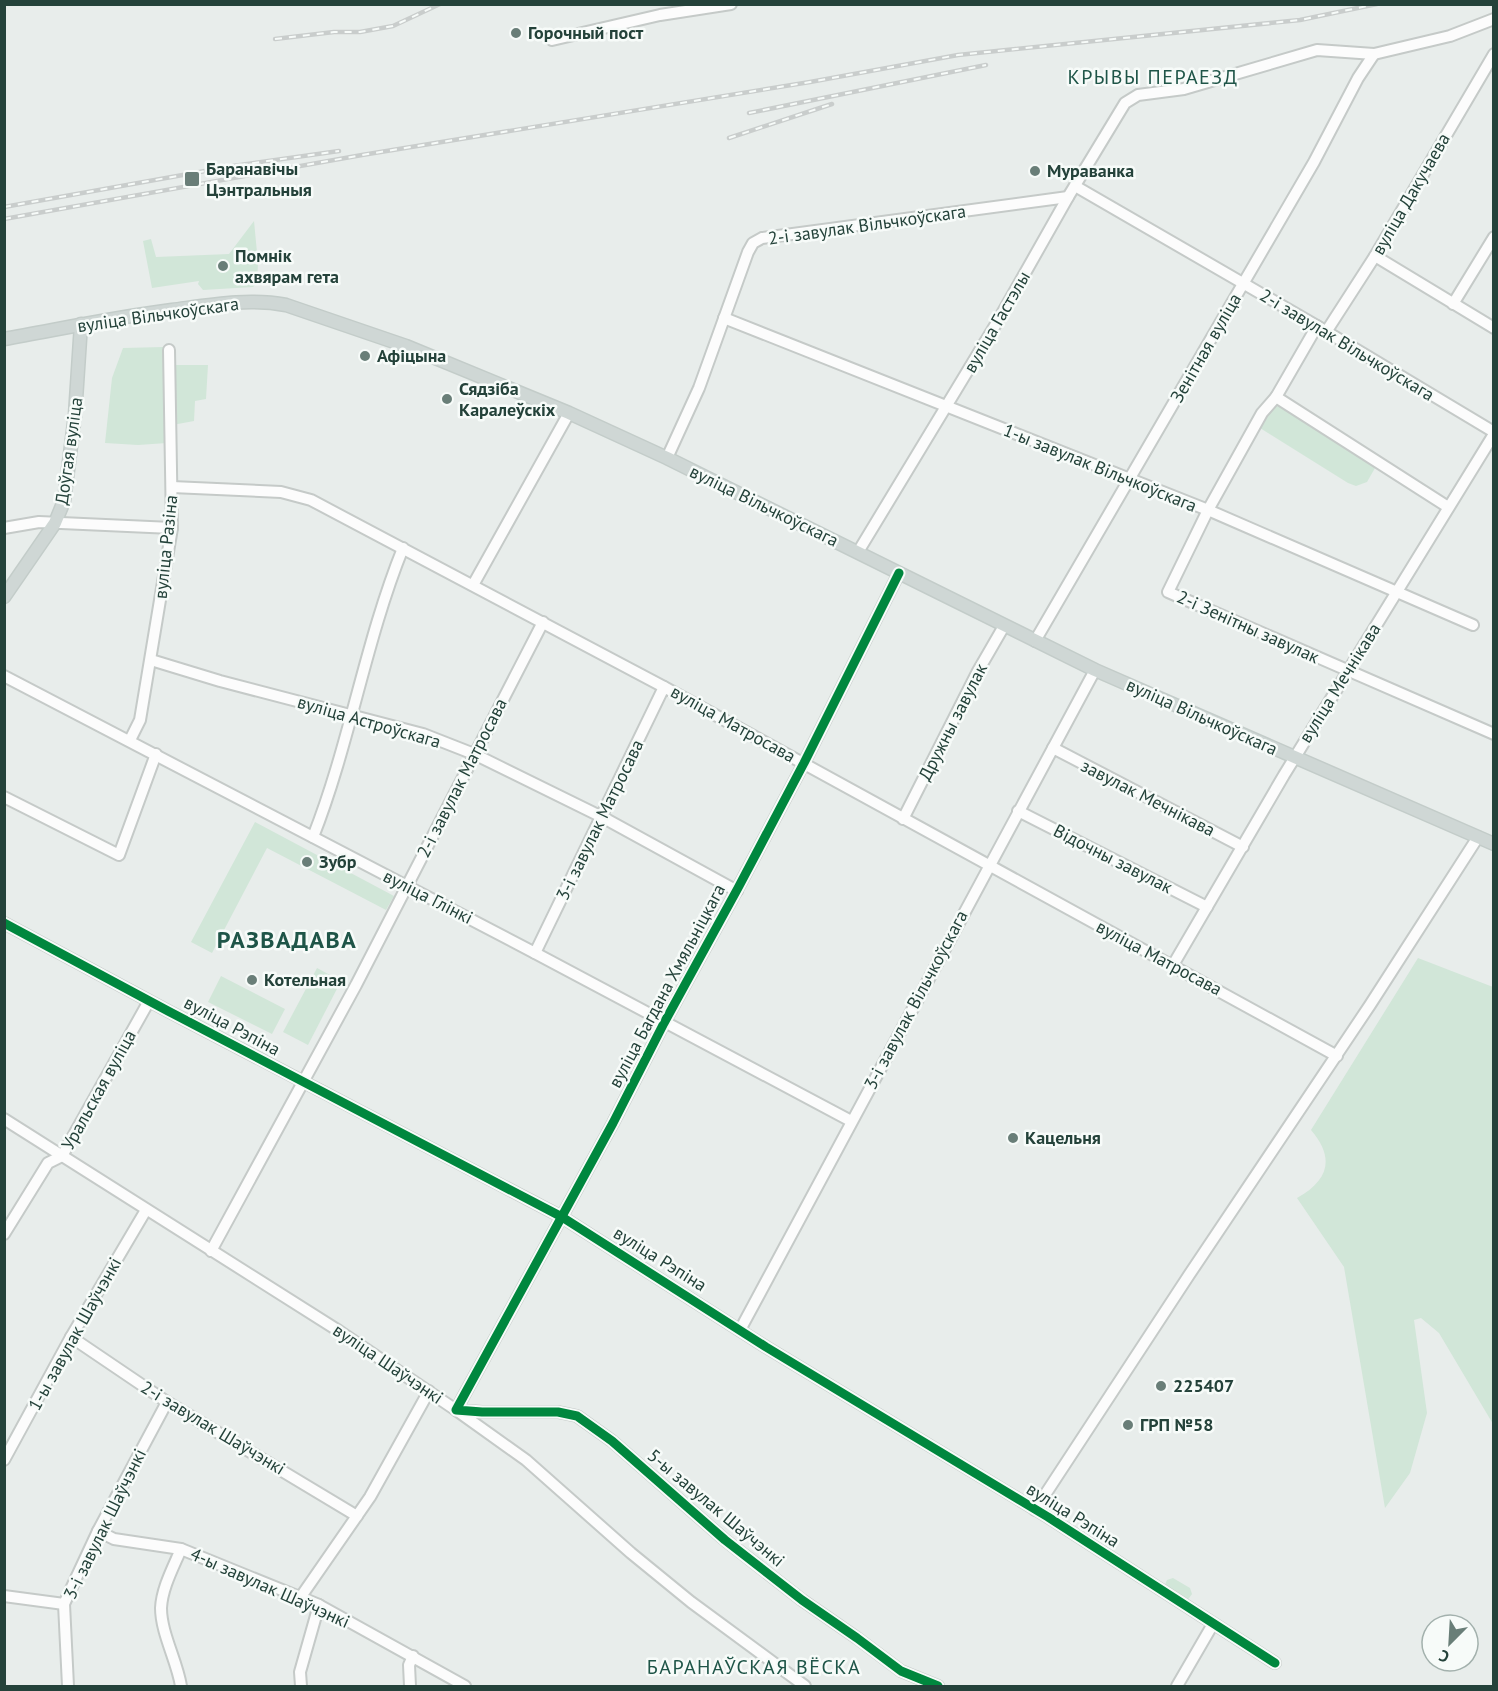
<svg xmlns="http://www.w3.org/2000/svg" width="1498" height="1691" font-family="'PT Sans',sans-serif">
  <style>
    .green { fill: #d1e6d8 }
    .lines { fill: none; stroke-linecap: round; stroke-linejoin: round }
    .minor-casing { stroke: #c5cac8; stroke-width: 14 }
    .major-casing { stroke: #c3ccc9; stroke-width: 15 }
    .minor { stroke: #fcfcfc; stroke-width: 10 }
    .major { stroke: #cfd7d5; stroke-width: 12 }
    .rail-casing { stroke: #c9cdcc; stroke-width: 4.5 }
    .rail { stroke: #f7fbf9; stroke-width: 2; stroke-dasharray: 7; stroke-linecap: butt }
    .cycleway-casing { stroke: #f7fbf9; stroke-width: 13 }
    .cycleway { stroke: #00873e; stroke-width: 9 }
    .poi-dot { fill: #697e78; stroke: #f7fbf9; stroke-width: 2 }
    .labels { text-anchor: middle; stroke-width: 5; stroke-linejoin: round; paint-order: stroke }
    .poi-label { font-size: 18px; font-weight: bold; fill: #24423a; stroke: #f7fbf9; text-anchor: start }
    .street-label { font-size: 18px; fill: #24423a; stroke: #f7fbf9 }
    .neighbourhood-label { font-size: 20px; letter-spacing: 1.5px; fill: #1f5548; stroke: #f7fbf9 }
    .district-label { font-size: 24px; font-weight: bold; letter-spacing: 1.5px; fill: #1f5548; stroke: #f7fbf9 }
  </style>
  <rect width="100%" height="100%" fill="#e8edeb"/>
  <!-- green -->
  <g class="green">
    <path d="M254,221L258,263L257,283L253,287L203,290L198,284L199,281L152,288L143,241L151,239L156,257L229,254Z"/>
    <path d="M163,347L165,365H208L206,399L195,401L194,421L167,426V443L138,445L105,443L112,378L123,348Z"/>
    <path d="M1280,406L1372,463L1375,468L1367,482L1356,486L1348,483L1260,428V425L1273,407Z"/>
    <path d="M255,822L394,896L386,910L267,848L212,953L191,942Z"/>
    <path d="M1418,958L1493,987V1424L1439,1333L1421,1318L1414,1320L1427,1413L1410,1473L1385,1508L1344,1267L1297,1198C1329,1180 1335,1158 1311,1130Z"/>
    <path d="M317,968L341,981L308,1045L283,1032Z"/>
    <path d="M221,976L285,1009L272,1034L208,1002Z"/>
    <path d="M1173,1578L1190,1588L1192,1594L1187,1601L1164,1587L1167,1580Z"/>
  </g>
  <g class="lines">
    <!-- minor casing -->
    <g class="minor-casing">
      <g id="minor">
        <path d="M552,40L660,15L731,4"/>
        <path d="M1075,186L1317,326L1494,432"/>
        <path d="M1375,256L1494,328"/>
        <path d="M1453,304L1494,237"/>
        <path d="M724,318L1208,510L1473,625"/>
        <path d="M1317,326L1276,397L1262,413L1208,510L1168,592L1494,734"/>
        <path d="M1326,332L1375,256L1494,54"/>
        <path d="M1276,397L1448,507"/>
        <path d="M667,458L699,388L748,252L753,243L762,238L1068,197"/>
        <path d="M172,487L281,492L311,500L664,687L1337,1056"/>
        <path d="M4,528L39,522L172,528"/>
        <path d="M858,552L999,319L1068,197L1125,103L1138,95L1184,89L1317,50L1374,54L1450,36L1494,19"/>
        <path d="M899,573L804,763L738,888L664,1023L613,1123L456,1410L482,1412H558L577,1416L612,1441L725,1540L802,1600L857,1638L901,1671L938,1686"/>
        <path d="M473,585L569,413"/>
        <path d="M1035,641L1314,162L1358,78L1374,54"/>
        <path d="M151,660L220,681L423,734L474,754L602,817L737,891"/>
        <path d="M4,676L535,953L851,1121"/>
        <path d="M130,740L140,720L172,528L169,350"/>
        <path d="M1053,748L1243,847"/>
        <path d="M4,797L119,855L156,754"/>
        <path d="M1018,811L1207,907"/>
        <path d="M903,819L978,671L1004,626"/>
        <path d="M313,837C350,743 365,642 403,548"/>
        <path d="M4,923L168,1011L562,1217L766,1347L1048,1517L1275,1663"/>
        <path d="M535,953L664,687"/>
        <path d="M1173,965L1284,775L1494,434"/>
        <path d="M4,1119L339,1331L456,1410L526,1460L631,1553L691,1602L805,1686"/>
        <path d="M4,1234L48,1163L62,1156L149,1001"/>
        <path d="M211,1251L356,985L543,622"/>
        <path d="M740,1330L1095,670"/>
        <path d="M71,1337L167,1402L357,1516"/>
        <path d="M4,1460L71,1337L146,1210"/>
        <path d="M1035,1510L1189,1275L1370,1005L1478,837"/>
        <path d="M98,1531L114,1539L181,1549L319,1605L465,1686"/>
        <path d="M181,1549C173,1568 162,1588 161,1608C161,1633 177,1661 181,1686"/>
        <path d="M4,1596L64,1604"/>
        <path d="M300,1598L370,1497L429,1391"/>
        <path d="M68,1686L64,1604L98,1531L167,1402"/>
        <path d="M301,1686L300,1672L319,1605"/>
        <path d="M410,1686L409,1665L413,1656"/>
        <path d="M1177,1686L1213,1624"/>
      </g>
    </g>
    <!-- major casing -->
    <g class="major-casing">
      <g id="major">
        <path d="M4,339C60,329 116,317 172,310C210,305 248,298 286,305L406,346L569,413L667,458L1095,670L1494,844"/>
        <path d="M4,597L55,523L64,501L75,415L81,324"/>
      </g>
    </g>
    <!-- minor -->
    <use href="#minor" class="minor"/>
    <!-- major -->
    <use href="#major" class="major"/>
    <!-- rail casing -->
    <g class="rail-casing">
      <g id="rail">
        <path d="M275,39L334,32H360L393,26L440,4"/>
        <path d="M749,113L986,65"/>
        <path d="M729,138L832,104"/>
        <path d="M4,207L233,166L339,151"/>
        <path d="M4,219L362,155L810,82L958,55L1300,20L1377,4"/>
      </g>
    </g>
    <!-- rail -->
    <use href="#rail" class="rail"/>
    <!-- cycleway casing -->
    <g class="cycleway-casing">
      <g id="cycleway">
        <path d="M899,573L804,763L738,888L664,1023L613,1123L456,1410L482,1412H558L577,1416L612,1441L725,1540L802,1600L857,1638L901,1671L938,1686"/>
        <path d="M4,923L168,1011L562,1217L766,1347L1048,1517L1275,1663"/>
      </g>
    </g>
    <!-- cycleway -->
    <use href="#cycleway" class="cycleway"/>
  </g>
  <!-- markers -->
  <g class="poi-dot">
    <circle cx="516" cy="33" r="6"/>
    <circle cx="1035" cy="171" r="6"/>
    <rect x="184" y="171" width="16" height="16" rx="3"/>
    <circle cx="223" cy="266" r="6"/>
    <circle cx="365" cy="356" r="6"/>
    <circle cx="447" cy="399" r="6"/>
    <circle cx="307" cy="862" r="6"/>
    <circle cx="252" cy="980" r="6"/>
    <circle cx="1013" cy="1138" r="6"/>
    <circle cx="1161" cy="1386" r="6"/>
    <circle cx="1128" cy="1425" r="6"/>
  </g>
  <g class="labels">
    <!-- poi labels -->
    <g class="poi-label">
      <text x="528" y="39">Горочный пост</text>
      <text x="206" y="175">Баранавічы<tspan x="206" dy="21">Цэнтральныя</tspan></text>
      <text x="1047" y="177">Мураванка</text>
      <text x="235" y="262">Помнік<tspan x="235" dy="21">ахвярам гета</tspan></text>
      <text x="377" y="362">Афіцына</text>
      <text x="459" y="395">Сядзіба<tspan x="459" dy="21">Каралеўскіх</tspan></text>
      <text x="319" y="868">Зубр</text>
      <text x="264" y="986">Котельная</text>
      <text x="1025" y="1144">Кацельня</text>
      <text x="1173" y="1392">225407</text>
      <text x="1140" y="1431">ГРП №58</text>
    </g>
    <!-- street labels -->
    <g class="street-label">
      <text transform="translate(1411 194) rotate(-60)" y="6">вуліца Дакучаева</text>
      <text transform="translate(867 225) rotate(-8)" y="6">2-і завулак Вільчкоўскага</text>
      <text transform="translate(158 315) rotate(-8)" y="6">вуліца Вільчкоўскага</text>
      <text transform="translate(997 322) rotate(-60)" y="6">вуліца Гастэлы</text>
      <text transform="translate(1347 345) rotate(31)" y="6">2-і завулак Вільчкоўскага</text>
      <text transform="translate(1206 348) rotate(-60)" y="6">Зенітная вуліца</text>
      <text transform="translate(69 451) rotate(-82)" y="6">Доўгая вуліца</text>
      <text transform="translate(1100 468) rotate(22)" y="6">1-ы завулак Вільчкоўскага</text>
      <text transform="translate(764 506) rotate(26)" y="6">вуліца Вільчкоўскага</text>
      <text transform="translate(166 547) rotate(-84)" y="6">вуліца Разіна</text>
      <text transform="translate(1248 627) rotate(24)" y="6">2-і Зенітны завулак</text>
      <text transform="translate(1340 683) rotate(-58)" y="6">вуліца Мечнікава</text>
      <text transform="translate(1202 717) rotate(24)" y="6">вуліца Вільчкоўскага</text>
      <text transform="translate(369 722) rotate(16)" y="6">вуліца Астроўскага</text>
      <text transform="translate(953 722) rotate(-63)" y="6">Дружны завулак</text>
      <text transform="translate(733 724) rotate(29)" y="6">вуліца Матросава</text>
      <text transform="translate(462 778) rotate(-63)" y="6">2-і завулак Матросава</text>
      <text transform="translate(1148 798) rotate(27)" y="6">завулак Мечнікава</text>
      <text transform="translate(600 820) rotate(-64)" y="6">3-і завулак Матросава</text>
      <text transform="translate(1113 859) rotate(27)" y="6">Відочны завулак</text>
      <text transform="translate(428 897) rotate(27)" y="6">вуліца Глінкі</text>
      <text transform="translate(1159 958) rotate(28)" y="6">вуліца Матросава</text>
      <text transform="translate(667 986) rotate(-62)" y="6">вуліца Багдана Хмяльніцкага</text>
      <text transform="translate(916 1000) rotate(-62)" y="6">3-і завулак Вільчкоўскага</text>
      <text transform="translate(232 1026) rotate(28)" y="6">вуліца Рэпіна</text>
      <text transform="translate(99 1090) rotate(-61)" y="6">Уральская вуліца</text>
      <text transform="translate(660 1259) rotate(32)" y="6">вуліца Рэпіна</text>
      <text transform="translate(75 1334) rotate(-61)" y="6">1-ы завулак Шаўчэнкі</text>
      <text transform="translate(388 1364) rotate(34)" y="6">вуліца Шаўчэнкі</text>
      <text transform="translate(213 1428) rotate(31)" y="6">2-і завулак Шаўчэнкі</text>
      <text transform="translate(716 1508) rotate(40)" y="6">5-ы завулак Шаўчэнкі</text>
      <text transform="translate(1073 1515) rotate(32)" y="6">вуліца Рэпіна</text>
      <text transform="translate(105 1524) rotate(-64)" y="6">3-і завулак Шаўчэнкі</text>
      <text transform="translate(270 1588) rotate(24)" y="6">4-ы завулак Шаўчэнкі</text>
    </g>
    <!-- neighbourhood labels -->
    <g class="neighbourhood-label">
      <text x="1153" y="84">КРЫВЫ ПЕРАЕЗД</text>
      <text x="754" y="1674">БАРАНАЎСКАЯ ВЁСКА</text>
    </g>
    <!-- district labels -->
    <g class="district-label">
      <text x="287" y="948">РАЗВАДАВА</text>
    </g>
  </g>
  <!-- border -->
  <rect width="1498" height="1691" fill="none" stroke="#24423a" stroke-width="12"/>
  <!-- north arrow -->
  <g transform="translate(1450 1643) rotate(204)"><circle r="28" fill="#f7fbf9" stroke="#a3b1ad" stroke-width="1.5"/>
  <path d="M0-4.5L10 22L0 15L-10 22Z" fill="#697e78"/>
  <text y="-9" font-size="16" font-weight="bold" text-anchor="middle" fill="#24423a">С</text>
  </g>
</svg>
